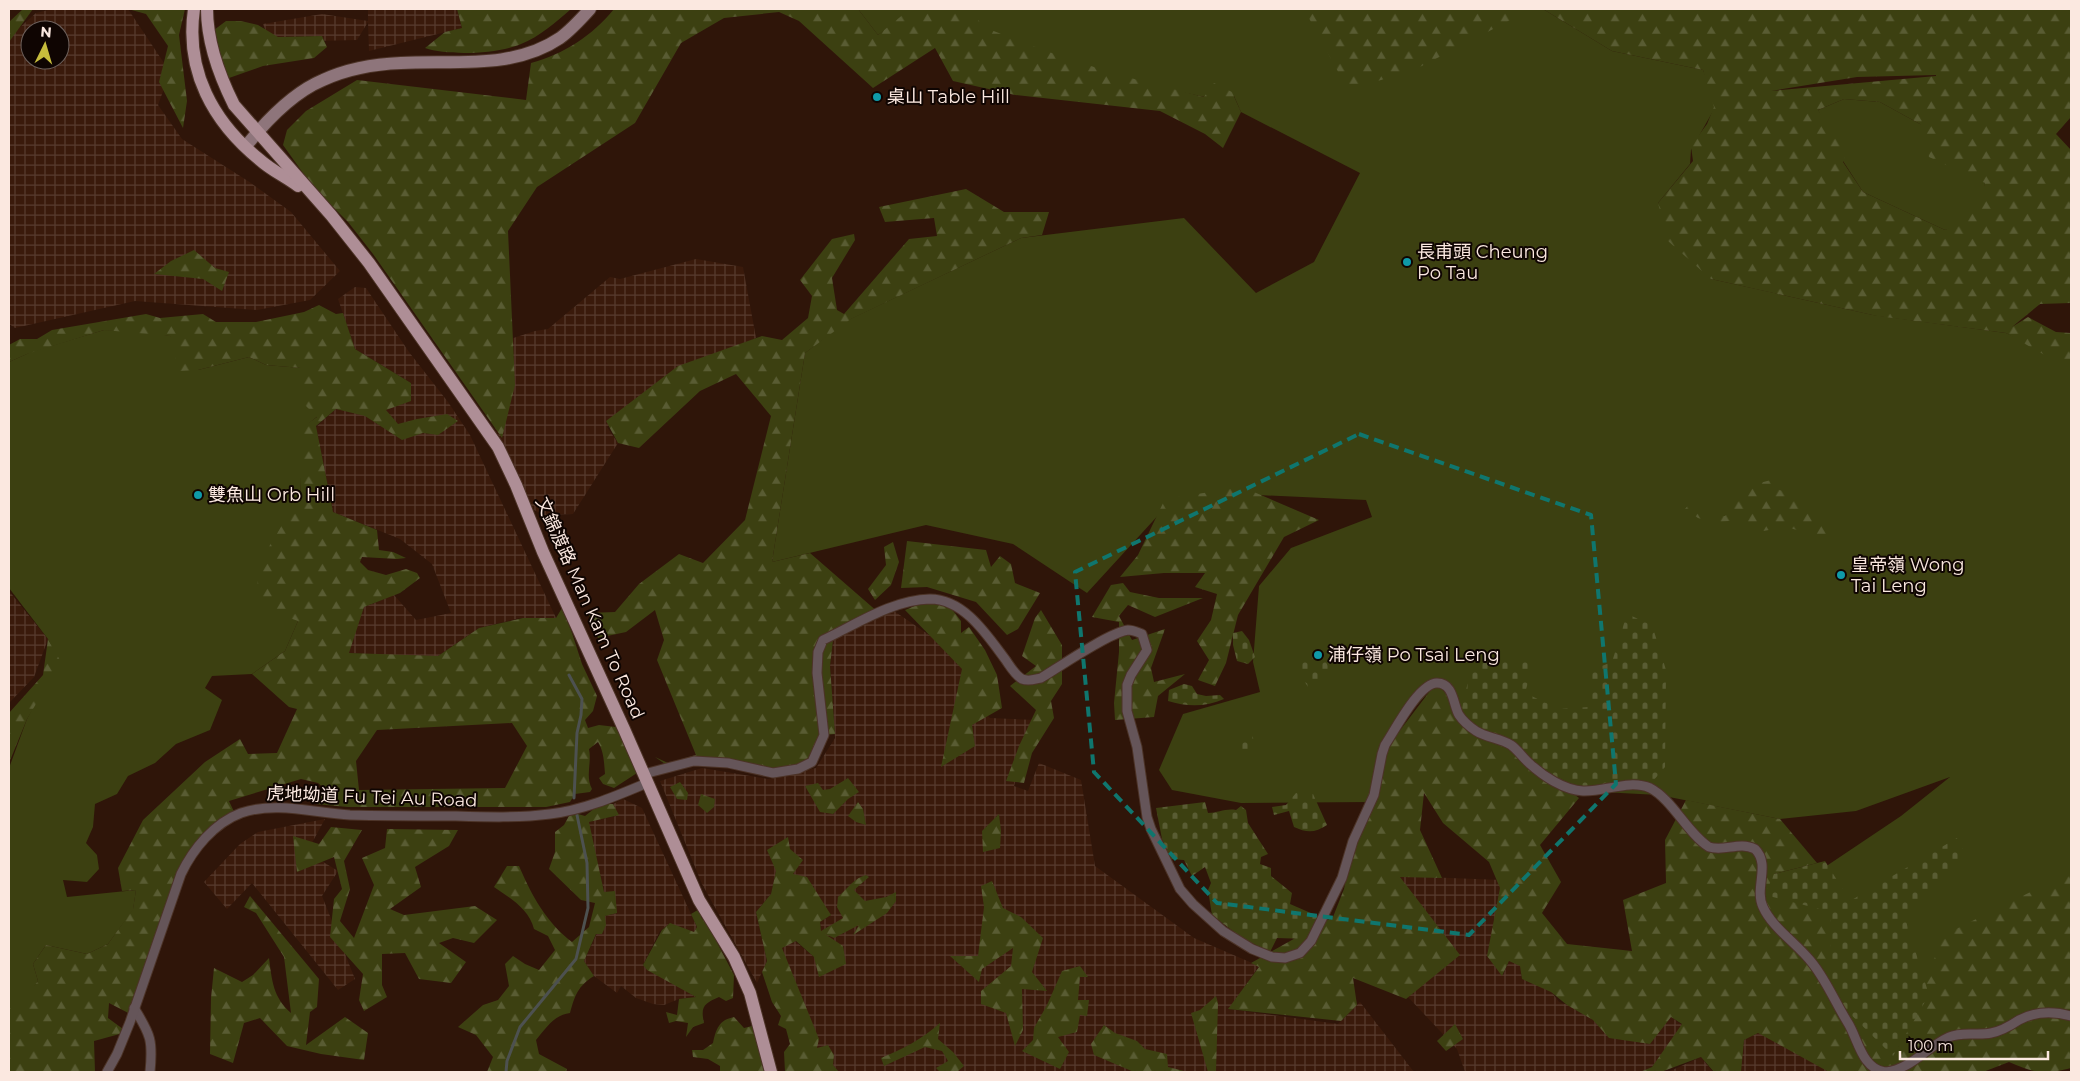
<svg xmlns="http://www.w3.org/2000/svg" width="2080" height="1081" font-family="Montserrat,'Noto Sans SC',sans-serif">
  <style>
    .industrial { fill: url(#industrial-grid); fill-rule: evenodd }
    .green { fill: #3c4011 }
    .forest { fill: url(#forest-firs); fill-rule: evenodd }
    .cemetery { fill: url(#cemetery-stones) }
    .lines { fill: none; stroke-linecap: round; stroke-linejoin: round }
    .stream { stroke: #4d5150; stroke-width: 3 }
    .street-casing { stroke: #4c3327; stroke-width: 11 }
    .secondary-casing { stroke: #4c3327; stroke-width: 14 }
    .primary-casing { stroke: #4c3327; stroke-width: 14 }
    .street { stroke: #655559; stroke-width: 9 }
    .secondary { stroke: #8e757b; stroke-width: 12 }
    .primary { stroke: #ae8e96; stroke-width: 12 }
    .marked { fill: none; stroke: #0f766e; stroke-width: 4; stroke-dasharray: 10 6; stroke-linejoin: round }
    .culture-dot { fill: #0f9aa8; stroke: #0f0502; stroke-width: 2 }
    .labels { text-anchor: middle; stroke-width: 4; stroke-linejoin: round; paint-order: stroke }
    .poi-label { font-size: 18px; fill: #fbe8e0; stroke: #0f0502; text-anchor: start }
    .street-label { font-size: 18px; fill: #fbe8e0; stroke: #0f0502 }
  </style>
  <defs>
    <pattern id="industrial-grid" width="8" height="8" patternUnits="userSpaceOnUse" patternTransform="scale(1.25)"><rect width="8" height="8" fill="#3a1a0b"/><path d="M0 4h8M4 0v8" fill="none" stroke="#573b2e"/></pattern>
    <pattern id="forest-firs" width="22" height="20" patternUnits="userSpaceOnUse" patternTransform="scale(1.25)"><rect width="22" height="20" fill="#3c4011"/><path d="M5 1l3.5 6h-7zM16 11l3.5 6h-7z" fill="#595c33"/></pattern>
    <pattern id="cemetery-stones" width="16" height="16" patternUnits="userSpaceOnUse" patternTransform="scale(1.25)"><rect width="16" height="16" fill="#3c4011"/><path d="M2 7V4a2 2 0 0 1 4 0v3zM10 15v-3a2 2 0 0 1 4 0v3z" fill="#595c33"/></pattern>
  </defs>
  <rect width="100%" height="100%" fill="#2f1509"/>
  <!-- industrial -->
  <g class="industrial">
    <path d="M52,9H128L170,72L158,105L182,139L251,183L291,212L340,271L310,300L257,310L135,301L15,328L9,324V37L36,13ZM30,30H60V60H30Z"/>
    <path d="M368,9H457L462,28L369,51L368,22L357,40L270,42L263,24L322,14L368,21Z"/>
    <path d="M696,259L743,267L756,338L675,374L607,427L618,443L573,514L544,515L532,509L482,399V348L535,331L548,329L610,277L620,279Z"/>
    <path d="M355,287L366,288L409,352L448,402L470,435L556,618H520L479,628L438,656L375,655L323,651L364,607L394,595L416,620L451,613L432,564L400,539L333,512L316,427L338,407L411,383L355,349L338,299Z"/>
    <path d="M9,591L48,639L34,677L9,703Z"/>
    <path d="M894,611L982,671L976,704L990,718L1035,720L1014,786L1028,791L1039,763L1081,780L1095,866L1194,938L1259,966L1229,1009L1338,1024L1360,1002L1414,1072H839L817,1048L779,949L795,941L814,957L821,931L820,922L831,915L776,871L771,894L756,912L767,961L757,983L702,884L660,781L702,768L768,779L816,768L835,738L830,666L833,640Z"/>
    <path d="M623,799L642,808L697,927L694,932L669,924L660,931L643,965L696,997L679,999L664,1005L653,1004L636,998L621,986L617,993L594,976L584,961L605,916L617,913L604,892L588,822L616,816L613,804Z"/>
    <path d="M325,819L307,852L338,871L322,896L355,979L338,990L252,883L227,909L204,882L240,844L258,832Z"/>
    <path d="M1399,876L1501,880L1493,954L1503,975L1509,961H1520L1522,979L1548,987L1559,1002L1595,1014L1671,1017L1685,1027L1652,1067L1640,1072H1465L1457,1049L1408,997Z"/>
    <path d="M1764,1030L1835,1072H1739L1744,1040Z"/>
    <path d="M1701,1057L1713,1072H1668Z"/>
  </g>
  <!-- green -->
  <g class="green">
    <path d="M858,9H914L878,35Z"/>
    <path d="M966,9H1543L1612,51L1703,70L1717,104L1691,150L1690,164L1658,203L1711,279L1873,315L2006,333L2071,363V875L1933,999L1822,869L1901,816L1950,777L1856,811L1780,819L1659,795L1582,791L1465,721L1449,688L1436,683L1394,732L1371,802L1241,803L1172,790L1159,770L1183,714L1260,692L1253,662L1259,586L1291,548L1372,517L1366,500L1258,495L1163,510L1087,593L1013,544L926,525L772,562L805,353L846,321L1021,238L1184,218L1256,293L1314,262L1360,173L1241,112L1234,96L1205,97L1121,79L981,32Z"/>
    <path d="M1844,99L1880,102L1920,124L1985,183L1983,199L1969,223L1945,230L1863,192L1843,161L1818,110Z"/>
    <path d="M104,330L140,331L170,336L198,370L249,357L266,365L302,368L319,415L302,429L298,621L285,651L252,674L212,676L205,688L222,700L210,730L176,744L155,763L128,776L117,794L95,804L93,827L86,843L97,855L99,869L87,882L63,880L67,897L136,890L133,910L108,944L87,954L46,945L33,964L38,981L9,1024V768L27,719L58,660L48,639L9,588V362L31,352Z"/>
  </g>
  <!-- forest -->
  <g class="forest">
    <path d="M23,9H33L9,42V22Z"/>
    <path d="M128,9H185L179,35L187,101L183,128L159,82L168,46L146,14Z"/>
    <path d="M457,9H571C556,22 539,37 521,44C497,54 449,56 425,48L445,32L462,28Z"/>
    <path d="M614,9H858L878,35L910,9H971L983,27L1049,52L1115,74L1204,97L1214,83L1232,92L1241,112L1223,148L1205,134L1160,111L1015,95L953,81L935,48L873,88L799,21L779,12L724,18L681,43L635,123L537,187L508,231L515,385L502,438L373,254L348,222L313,187L283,145L287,130L306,111L357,80L526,100L531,63C564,54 592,36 614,9Z"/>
    <path d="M1304,9H1532L1414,70L1348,90Z"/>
    <path d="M1543,9H2071V117L2056,134L2071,150V303L2040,304L2012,327L2028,317L2056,332L2071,333V370L2006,333L1877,316L1711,279L1668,241L1658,203L1693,161L1691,146L1707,124L1714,107L1703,70L1612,51ZM1936,75V76L1771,91L1857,77ZM1844,99L1880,102L1920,124L1929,157L1985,183L1981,198L1965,210L1964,221L1945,230L1863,192L1843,162L1846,152L1818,110Z"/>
    <path d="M226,21H241L258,25L278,37L322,36L327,47L314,58L263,66L229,78L224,68L214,30Z"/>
    <path d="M966,189L1004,212H1049L1042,235L1021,238L851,319L805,353L772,562L810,553L879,613L833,640L830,666L835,734L824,735L808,764L776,773L693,759L668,766L655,757L668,763L696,755L657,660L664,640L655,610L626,632L598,638L588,613L615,612L639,584L679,554L703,563L745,520L771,416L736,374L700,391L639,448L618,443L606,421L678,366L762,336L782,340L808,318L812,296L800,280L832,239L854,234L855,240L832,278L837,310L844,314L909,239L937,236L934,218L885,222L879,207Z"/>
    <path d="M194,250L215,268L229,272L222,291L203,279L154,274L171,261Z"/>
    <path d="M319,305L336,314L343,313L355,349L411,383V401L386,410L398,424L417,419L447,414L458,421L438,435L423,433L402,440L365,416L336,409L316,426L333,512L377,530L379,550L393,552L406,558L397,559L362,557L360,562L368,570L386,575L406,569L417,573L420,578L400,593L364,607L349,653L438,656L479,628L523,618H556L562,608L572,633L582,664L597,696L593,711L585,720L588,728L599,725L616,727L628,749L637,773L614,788L603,784L599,778L605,774C604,762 604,752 598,742L589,749C592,763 585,776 592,789L590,792L575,794L570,802L546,807H348L315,804L326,790L318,783L301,779L229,801L236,816L213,827L181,863L136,1017L109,1003L108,1018L127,1032L94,1041L95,1072H9V1008L17,1007L38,981L33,964L46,945L87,954L108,944L133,909L136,890L122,891L118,868L143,820L205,762L240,739L248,754L277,753L297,709L289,707L252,674L285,651L298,621L260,607L256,569L301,492L300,429L317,417L304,404L301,368L266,365L249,357L198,370L179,371L170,336L104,330L27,354L9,362V345L20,339H37L52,330L146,314L160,318L203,314L216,322H256L304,312ZM512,723L527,746L505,788L359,790L356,761L377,730Z"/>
    <path d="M1771,480L1776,489C1802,494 1818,513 1836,531L1816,543C1793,523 1787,527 1758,532L1753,525L1729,521L1715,523L1698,518L1685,509L1693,500C1700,511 1712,516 1725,516C1734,507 1734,502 1733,490Z"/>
    <path d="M1242,487L1319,520L1284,537L1238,615L1226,663L1215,686L1198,680L1209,660L1197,641L1211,620L1217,594L1195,587L1205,573H1164L1120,577L1138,555L1165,499Z"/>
    <path d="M907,541L986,550L991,567L1000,556L1011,564L1015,583L1040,593L1018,629L1007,635L976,602L927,587L901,588Z"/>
    <path d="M893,542L899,562L891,585L875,600L868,589L886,565L884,547Z"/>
    <path d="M1123,583L1130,592L1159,598H1203L1155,617L1128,605L1119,616L1132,640L1165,629L1151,668L1154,682L1185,674L1158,696L1154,717L1115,720L1114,703L1119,652V622L1092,617L1111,585Z"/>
    <path d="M941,595L961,621V633L969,627L985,650L997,675L1002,708L972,725L975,746L941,767L962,669L905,610Z"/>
    <path d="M1041,610L1062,645V684L1051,701L1054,718L1032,753L1024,783L1006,781L1019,746L1036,710L1010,686L1036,666L1022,656L1035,618Z"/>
    <path d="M48,639L61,662L27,719L9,763V713L43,675Z"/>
    <path d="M1436,683L1455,703L1579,798L1540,845L1561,882L1542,913L1567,944L1632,951L1623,900L1666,883L1665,840L1686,800L1780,819L1817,863L1774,874L1832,907L1898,1047L1944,935L2071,872V1068C2044,1075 2034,1073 2009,1062L1983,1072H1829L1758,1033L1744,1040L1741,1072H1714L1701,1057L1661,1072H1640L1652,1067L1682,1024L1671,1017L1650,1044L1609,1038L1593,1020L1567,1005L1551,992L1522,979L1520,966L1509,961L1502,976L1487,956L1500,888L1489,862L1443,823L1424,793L1420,830L1442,878L1400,877L1460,955L1406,999L1353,978L1357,1005L1341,1021L1228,1009L1259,967L1251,963L1333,917L1344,889L1353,841L1382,754Z"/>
    <path d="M848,778L859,792L848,799L833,814L820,812L805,786L818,783L823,790L830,789Z"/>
    <path d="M680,782L688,793L687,800L677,799L670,787Z"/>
    <path d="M701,794L715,799L714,807L707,813L698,805Z"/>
    <path d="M858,802L863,809L866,825L856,822L848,816Z"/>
    <path d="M600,804H613L619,815L589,822L604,892L615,891L617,913L605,916L606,925L602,934H596L584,961L594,976C578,986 575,995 570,1013C554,1015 546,1028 536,1040L539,1054L567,1069L566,1072H487L493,1057L476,1035L458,1027L483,1005L498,1000L509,986L505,964L513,956L525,964L539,970L555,950L548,936L534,929C529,909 510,898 494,887L507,866H519C532,896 546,922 572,942L589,927L595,903L581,900L549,869L555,852V832L564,825L571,812L585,816Z"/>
    <path d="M999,814L1001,831L1000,848L983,852L982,831Z"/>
    <path d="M331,827L362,830L344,861L350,889L340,921L354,938L374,885L362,858L385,848L387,829L458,830L449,846L415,867L421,887L390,909L404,915L475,906L497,920L474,943L453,938L439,943L466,962L451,983L419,979L405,953L382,954V985L387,997L364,1011L359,1000L363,974L330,937L334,899L342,889L334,857L297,872L293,836L319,844Z"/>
    <path d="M788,837L790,849L803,860L793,874L807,877L831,915L820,922L821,931L843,918L837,907L838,897C848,888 854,878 866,875L869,877L854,890L865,901L886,897L896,892V901L887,913L853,935L859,925L834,938L825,934L843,946L846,964L819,977L814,957L796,941L782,948L819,1039L817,1048L828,1045L834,1055L833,1065L839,1072H785L784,1052L790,1044L786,1029L778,1025L781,1016L772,1002L762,972L767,961L756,912L771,894L776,871L767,850Z"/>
    <path d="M992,881L1003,908L1021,917L1043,938L1032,972L1047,991L1022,989L1023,1030L1015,1046L1006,1013L981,1004V991L1011,966L1013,948L982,969L979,982L950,956H978L984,907L981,886Z"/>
    <path d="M250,896L319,979L317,1007L310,1012L306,1045L345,1017L368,1033L364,1060L321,1054L287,1046L260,1018L244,1023L233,1063L210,1054L211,998L214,968L242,982L253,975L269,958C272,981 273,997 291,1013L284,957L256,913L244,907Z"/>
    <path d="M701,908V917L710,929L734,975L733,998L726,1001L719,997C705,1003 700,1006 704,1023L693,1027L686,1037L688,1023L676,1021L669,1023L666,1012L677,1015L679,999L696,997L647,970L643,965L662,930L670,923L694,932L697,927L691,914Z"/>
    <path d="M1080,966L1088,977H1080L1078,1000H1089L1087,1016L1080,1015L1077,1032L1058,1037L1069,1052L1060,1069L1022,1051L1033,1040L1034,1028L1047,1005L1062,971Z"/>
    <path d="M1216,996L1218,1003L1216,1072H1208L1191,1013L1200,1010Z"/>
    <path d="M734,1017L744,1028L756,1025L766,1072H720V1066L708,1059L693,1057L692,1050H703L713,1043C716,1029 719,1020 734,1017Z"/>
    <path d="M940,1023L938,1039L953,1052L964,1066L957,1072H940L936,1068L948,1061L942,1051L925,1047L884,1066L881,1058C903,1049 922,1039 940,1023Z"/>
    <path d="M1455,1024L1463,1039L1446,1051L1437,1041Z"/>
    <path d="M1104,1025L1115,1033L1137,1041L1145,1049L1167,1054L1168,1067L1188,1072H1134L1094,1055L1091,1044Z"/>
  </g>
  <!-- cemetery -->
  <g class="cemetery">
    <path d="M1627,614L1652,625L1666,670L1665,767L1653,781L1601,790L1569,788L1531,765L1512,746L1486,737L1460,716L1474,656L1534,661L1525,693L1559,709L1590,707L1589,671L1612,662Z"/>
    <path d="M1242,631L1249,640L1255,657L1248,664L1237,661L1233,645V633Z"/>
    <path d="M1315,643L1332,673L1308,687L1294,665L1306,657Z"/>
    <path d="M1184,684L1192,686L1197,694L1206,696L1220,695L1224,699C1206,707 1187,707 1168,701L1169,690Z"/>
    <path d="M1246,733L1253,737L1254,748L1248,754L1242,756L1235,742Z"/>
    <path d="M1296,793L1313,794L1327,825C1315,833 1307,833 1294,827L1289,811L1274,815L1272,807L1286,805Z"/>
    <path d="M1205,802L1208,813C1218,813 1226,808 1236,810L1241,806L1246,810L1248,823L1268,854L1261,857L1260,864L1271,868V876L1292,893L1290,904L1320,917L1307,939L1277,938L1270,952L1242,938L1212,915L1208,890L1211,883L1205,867L1192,876L1184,860L1169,859L1162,839L1156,808Z"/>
    <path d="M1957,838L1967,858L1905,918L1929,995L1893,1056L1830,994L1831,912L1765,895L1774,874L1825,861L1850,901Z"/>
  </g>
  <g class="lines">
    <!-- stream -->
    <g class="stream">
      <path d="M569,675L582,699L581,715L577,733L574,798"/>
      <path d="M506,1072L507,1061L520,1027L576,959L588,908L587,863L577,815"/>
    </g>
    <!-- street casing -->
    <g class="street-casing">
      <g id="street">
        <path d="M644,774L694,761L728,763L773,773L798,769L812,762L824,735L817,673L818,652L823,640C857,624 892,600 930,599C964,599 987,635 1005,659C1010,666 1015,675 1022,679C1029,682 1035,679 1041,678C1059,667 1110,632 1128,630C1133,630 1137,632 1142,634L1147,650L1131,675L1127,685V711L1137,747L1147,817L1151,829L1180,889L1193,904L1223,931L1252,949L1272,957L1285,958L1300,953L1311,941L1342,878L1353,841L1374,795L1382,754L1385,745C1395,730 1419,683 1437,683C1454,683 1453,705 1459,715C1463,721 1470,727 1476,731C1487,738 1500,738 1511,745C1518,750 1523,758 1530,764C1543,776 1564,790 1583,791C1605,792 1629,779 1650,788C1672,799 1688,834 1709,847C1725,852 1739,841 1755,849C1771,865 1754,888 1763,907C1773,929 1798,944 1813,964C1827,982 1836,1004 1848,1023C1858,1039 1862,1069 1885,1072"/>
        <path d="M134,1008C151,1035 153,1041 150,1072"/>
        <path d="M107,1072L117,1054L130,1022L181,874C193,849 214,823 241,813C276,801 314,813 350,815C385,816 420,816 456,816C487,817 519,818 550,814C584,810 616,796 647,783"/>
        <path d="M1886,1072C1911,1069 1927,1047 1949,1037C1963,1031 1977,1036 1991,1033C2002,1031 2010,1026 2019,1020C2036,1011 2053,1011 2071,1016"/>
      </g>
    </g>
    <!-- secondary casing -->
    <g class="secondary-casing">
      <path id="secondary" d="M246,146C266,121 292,93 323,80C347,69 374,64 401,63C453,60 513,70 560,38C571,30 581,19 590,9"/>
    </g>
    <!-- primary casing -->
    <g class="primary-casing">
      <g id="primary">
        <path d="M194,9C185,71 213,122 260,160C271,170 286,177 298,186"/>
        <path d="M207,9C207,42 219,75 234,105L331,215L369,263L498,447L516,485L543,552L624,729L699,900L734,957L750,993L771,1072"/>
      </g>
    </g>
    <!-- street -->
    <use href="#street" class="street"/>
    <!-- secondary -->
    <use href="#secondary" class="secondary"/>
    <!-- primary -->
    <use href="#primary" class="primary"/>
  </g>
  <!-- marked area -->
  <path class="marked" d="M1359,434L1591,515L1616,784L1469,935L1217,903L1094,772L1075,572Z"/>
  <!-- markers -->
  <g class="culture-dot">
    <circle cx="877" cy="97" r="5"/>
    <circle cx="1407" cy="262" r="5"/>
    <circle cx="198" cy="495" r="5"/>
    <circle cx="1841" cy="575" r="5"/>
    <circle cx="1318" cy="655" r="5"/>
  </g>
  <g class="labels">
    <!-- poi labels -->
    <g class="poi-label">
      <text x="887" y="103">桌山 Table Hill</text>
      <text x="1417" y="258">長甫頭 Cheung<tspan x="1417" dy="21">Po Tau</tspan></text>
      <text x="208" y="501">雙魚山 Orb Hill</text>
      <text x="1851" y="571">皇帝嶺 Wong<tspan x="1851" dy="21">Tai Leng</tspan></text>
      <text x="1328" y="661">浦仔嶺 Po Tsai Leng</text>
    </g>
    <!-- street labels -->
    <g class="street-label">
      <text transform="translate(590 608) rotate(66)" y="6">文錦渡路 Man Kam To Road</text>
      <text transform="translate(372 797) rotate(2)" y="6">虎地坳道 Fu Tei Au Road</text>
    </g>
  </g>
  <!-- border -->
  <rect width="2080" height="1081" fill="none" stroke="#fbe8e0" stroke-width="20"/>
  <!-- north arrow -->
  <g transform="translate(45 45) rotate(5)"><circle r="24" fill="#0f0502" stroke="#6d605b"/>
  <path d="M0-4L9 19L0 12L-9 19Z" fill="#c6bc3c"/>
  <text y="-8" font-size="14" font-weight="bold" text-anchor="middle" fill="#fbe8e0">N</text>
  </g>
  <!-- scale -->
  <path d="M1900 1051v8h148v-8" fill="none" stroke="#fbe8e0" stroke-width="2.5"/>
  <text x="1908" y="1051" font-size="15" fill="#fbe8e0" stroke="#0f0502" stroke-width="4" paint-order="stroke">100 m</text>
</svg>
